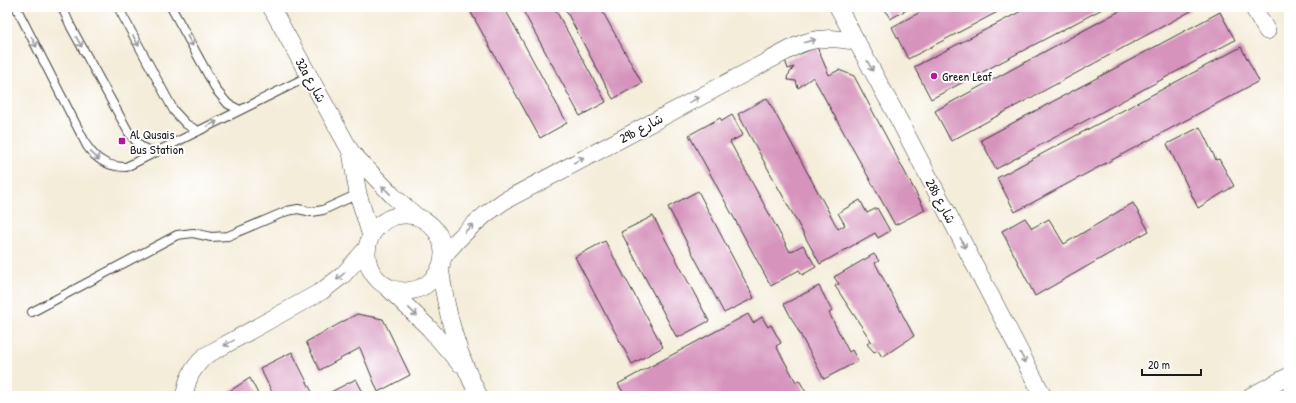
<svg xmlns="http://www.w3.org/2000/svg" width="1296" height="403" font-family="'Patrick Hand','Playpen Sans Arabic',sans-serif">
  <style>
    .building { fill: #d693bc }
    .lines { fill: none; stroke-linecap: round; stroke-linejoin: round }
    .service-casing { stroke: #3c3b38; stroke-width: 10 }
    .minor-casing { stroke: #3c3b38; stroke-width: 18 }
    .service { stroke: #fff; stroke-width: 8 }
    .minor { stroke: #fff; stroke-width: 17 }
    .oneway { stroke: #999 }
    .poi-dot { fill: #b5179e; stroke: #fff; stroke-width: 1.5 }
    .labels { text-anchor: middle; stroke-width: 4; stroke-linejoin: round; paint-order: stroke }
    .poi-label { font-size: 13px; fill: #1c1c1c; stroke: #fff; text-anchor: start }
    .street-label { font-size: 13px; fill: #1c1c1c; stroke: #fff }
  </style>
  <rect width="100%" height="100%" fill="#fff"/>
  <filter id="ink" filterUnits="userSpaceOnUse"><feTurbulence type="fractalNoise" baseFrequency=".025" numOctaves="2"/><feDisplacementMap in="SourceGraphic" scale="8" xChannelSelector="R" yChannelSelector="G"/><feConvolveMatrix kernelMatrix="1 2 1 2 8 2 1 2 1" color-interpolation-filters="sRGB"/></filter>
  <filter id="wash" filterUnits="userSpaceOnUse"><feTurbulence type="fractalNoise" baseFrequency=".012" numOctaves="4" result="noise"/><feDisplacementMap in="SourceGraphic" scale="16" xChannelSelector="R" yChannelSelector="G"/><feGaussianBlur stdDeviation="0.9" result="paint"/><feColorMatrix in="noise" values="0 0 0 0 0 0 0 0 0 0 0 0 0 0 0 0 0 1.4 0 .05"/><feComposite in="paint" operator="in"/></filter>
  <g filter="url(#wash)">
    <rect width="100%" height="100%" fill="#f4edda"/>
    <g id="blocks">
      <!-- building -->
      <g class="building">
        <path d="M468,7H504L567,123L540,138Z"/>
        <path d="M521,7H554L606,102L580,116Z"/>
        <path d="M564,7H600L642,83L613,99Z"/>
        <path d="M884,7H912L890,19Z"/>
        <path d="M930,7H1007L908,59L892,27Z"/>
        <path d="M1029,7H1106L931,99L914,67Z"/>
        <path d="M1127,7H1189L1191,11L951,141L935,111Z"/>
        <path d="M1220,12L1235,40L996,169L981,140Z"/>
        <path d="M817,47L829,75L839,70L854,76L925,210L895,225L813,77L798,88L796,81L788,80L787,77L794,67L788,69L785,60Z"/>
        <path d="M1241,47L1259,81L1015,212L997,178Z"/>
        <path d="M767,98L838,229L845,225L838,213L860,200L867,213L877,208L890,231L878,238L875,233L820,264L738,114Z"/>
        <path d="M732,115L743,135L730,142L790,252L803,245L816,267L802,275L799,270L771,286L689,135L720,118L722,121Z"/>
        <path d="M1200,127L1216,160L1219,159L1234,186L1198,208L1167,144Z"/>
        <path d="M698,191L754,298L724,313L668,207Z"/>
        <path d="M1133,203L1149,231L1035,296L1002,231L1025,218L1032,228L1049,219L1064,244Z"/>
        <path d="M653,216L709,321L677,338L621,232Z"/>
        <path d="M605,241L663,347L632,364L575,257Z"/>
        <path d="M874,254L879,261L875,263L914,336L882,357L878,350L874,352L867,344L871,341L837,289L835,286L839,284L834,277Z"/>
        <path d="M819,286L832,311L829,313L849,352L852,350L858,361L824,379L784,304Z"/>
        <path d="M357,314L383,319L410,375L378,392L360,348L320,370L306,342Z"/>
        <path d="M748,314L753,323L762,317L768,327L771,325L781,343L776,346L796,382L799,380L808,396H622L625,395L618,384Z"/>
        <path d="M292,352L314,396H274L260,368Z"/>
        <path d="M250,378L259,396H228V392Z"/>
        <path d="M356,379L365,396H333L331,392Z"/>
      </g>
    </g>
  </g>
  <g filter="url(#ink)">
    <use href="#blocks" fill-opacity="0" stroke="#3c3b38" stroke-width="1"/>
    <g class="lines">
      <!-- service casing -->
      <g class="service-casing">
        <g id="service">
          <path d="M17,7L18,11L87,146C97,161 109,167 126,167L309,76"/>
          <path d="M62,7L71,27L129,133L140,146L153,153"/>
          <path d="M118,7L174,111L186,124L198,131"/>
          <path d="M171,7L217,91L228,104L240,110"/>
          <path d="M32,312L177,235L193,233L211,237L228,236L287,211L298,209L312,212L323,210L358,194"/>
        </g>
      </g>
      <!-- minor casing -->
      <g class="minor-casing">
        <g id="minor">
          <path d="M271,7L351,152L393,196L415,215"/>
          <path d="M838,7L900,122L1043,396"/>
          <path d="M1253,7L1267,31"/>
          <path d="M351,152L358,194L371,236"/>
          <circle cx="405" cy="253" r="38"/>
          <path d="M443,257C461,234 480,217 504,201L798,45C820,36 835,38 857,42"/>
          <path d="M440,268C447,315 457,354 479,396"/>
          <path d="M387,287L430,329L459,363"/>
          <path d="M185,396C186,379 193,368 205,356L322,291L343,275L367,248"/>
          <path d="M1251,396L1289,376"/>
        </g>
      </g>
      <!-- service -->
      <use href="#service" class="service"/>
      <!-- minor -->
      <use href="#minor" class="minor"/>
    </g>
    <!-- one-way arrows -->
    <defs><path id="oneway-shaft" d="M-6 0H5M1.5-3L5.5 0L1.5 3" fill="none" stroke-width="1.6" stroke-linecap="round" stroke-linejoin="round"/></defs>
    <g class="oneway">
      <use href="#oneway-shaft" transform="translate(136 41) rotate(61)"/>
      <use href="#oneway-shaft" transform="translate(190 41) rotate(61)"/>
      <use href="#oneway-shaft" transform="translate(810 41) rotate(-14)"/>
      <use href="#oneway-shaft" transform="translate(34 42) rotate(63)"/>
      <use href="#oneway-shaft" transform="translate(79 42) rotate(61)"/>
      <use href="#oneway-shaft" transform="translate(870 66) rotate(62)"/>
      <use href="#oneway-shaft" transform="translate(694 100) rotate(-28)"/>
      <use href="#oneway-shaft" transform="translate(212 124) rotate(-26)"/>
      <use href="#oneway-shaft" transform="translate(95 156) rotate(43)"/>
      <use href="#oneway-shaft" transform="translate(579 160) rotate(-28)"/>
      <use href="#oneway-shaft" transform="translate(386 190) rotate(-136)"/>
      <use href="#oneway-shaft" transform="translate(469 228) rotate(-43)"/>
      <use href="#oneway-shaft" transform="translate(963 243) rotate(62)"/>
      <use href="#oneway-shaft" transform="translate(341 276) rotate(138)"/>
      <use href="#oneway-shaft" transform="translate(413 312) rotate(44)"/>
      <use href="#oneway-shaft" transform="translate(229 343) rotate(151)"/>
      <use href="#oneway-shaft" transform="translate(1023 358) rotate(62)"/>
    </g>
  </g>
  <!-- markers -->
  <g class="poi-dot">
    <circle cx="934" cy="76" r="4"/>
    <rect x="118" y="137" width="8" height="8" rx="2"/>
  </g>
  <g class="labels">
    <!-- poi labels -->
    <g class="poi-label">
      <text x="942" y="81">Green Leaf</text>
      <text x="130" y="139">Al Qusais<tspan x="130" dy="15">Bus Station</tspan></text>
    </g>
    <!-- street labels -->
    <g class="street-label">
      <text transform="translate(311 80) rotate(61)" y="5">32a شارع</text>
      <text transform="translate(641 128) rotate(-28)" y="5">29b شارع</text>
      <text transform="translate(941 201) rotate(62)" y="5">28b شارع</text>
    </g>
  </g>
  <!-- margin -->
  <rect width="1296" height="403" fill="none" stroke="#fff" stroke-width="24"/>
  <!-- scale -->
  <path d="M1142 369v6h59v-6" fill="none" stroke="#1c1c1c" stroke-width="2"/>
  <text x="1148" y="369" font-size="12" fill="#1c1c1c" stroke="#ffffff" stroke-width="3" paint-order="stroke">20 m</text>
</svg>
